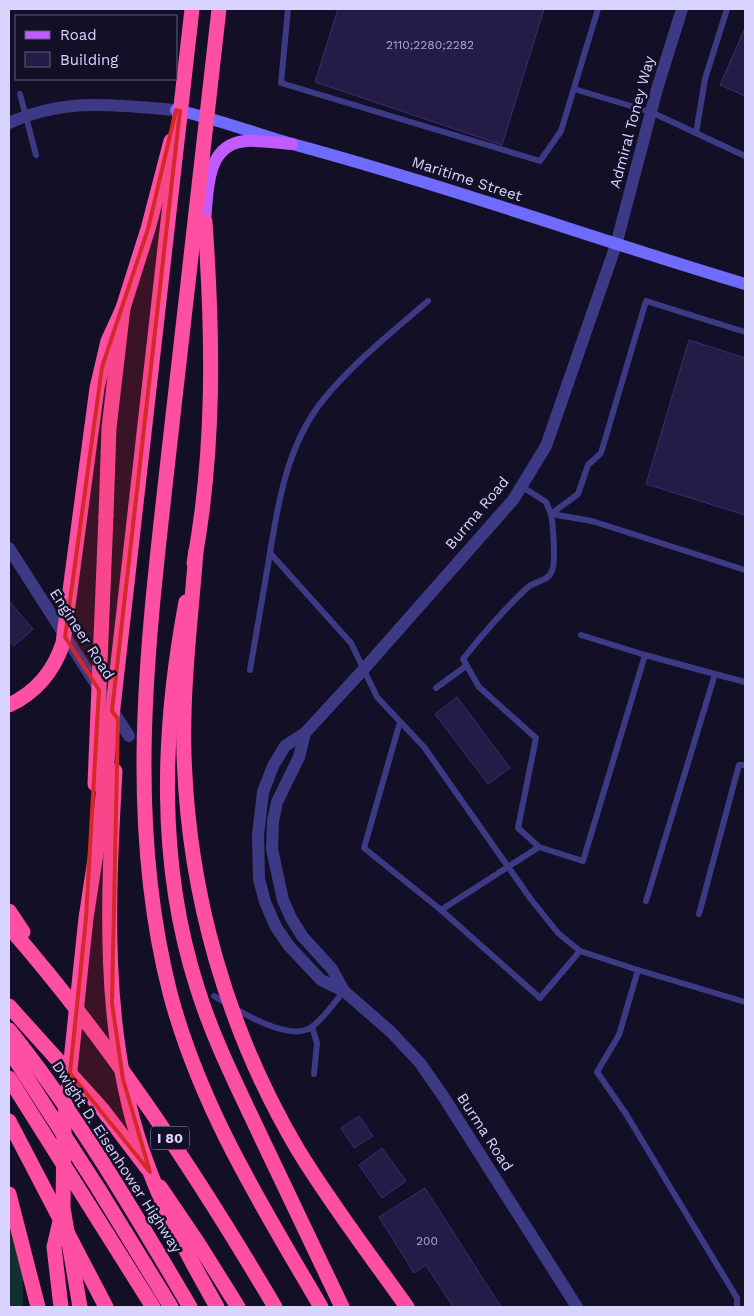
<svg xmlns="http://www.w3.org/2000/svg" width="754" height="1316" font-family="'Work Sans',sans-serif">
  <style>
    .green { fill: #12302f }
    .building { fill: #241b47; stroke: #3b2d73 }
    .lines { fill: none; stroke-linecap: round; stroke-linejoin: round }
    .service { stroke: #3d3a85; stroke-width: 6 }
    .minor { stroke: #3d3a85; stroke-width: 12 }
    .secondary { stroke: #6f6bff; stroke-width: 12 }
    .primary { stroke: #c25bff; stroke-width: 12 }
    .motorway { stroke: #ff4fa3; stroke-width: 15 }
    .motorway-bridge { stroke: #ff4fa3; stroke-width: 15 }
    .marked { fill: #d62828; fill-opacity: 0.2; stroke: #d62828; stroke-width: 4; stroke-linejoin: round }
    .labels { text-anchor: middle; stroke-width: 5; stroke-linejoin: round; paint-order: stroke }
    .number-label { font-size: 12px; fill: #aca6d1 }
    .shield { fill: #130f26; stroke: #9e99be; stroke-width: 1 }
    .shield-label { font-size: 14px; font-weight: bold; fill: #d9d4ff }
    .street-label { font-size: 15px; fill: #d9d4ff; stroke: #130f26 }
  </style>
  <rect width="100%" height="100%" fill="#130f26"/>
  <!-- green -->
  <path class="green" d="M9,1218L23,1277V1307H9Z"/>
  <!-- building -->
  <g class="building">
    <path d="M338,9H544L502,145L315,82Z"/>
    <path d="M745,28V96L720,85Z"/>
    <path d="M689,340L745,358V515L646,484Z"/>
    <path d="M9,601L33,629L14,646L9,640Z"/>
    <path d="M457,697L510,768L488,784L435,714Z"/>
    <path d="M359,1116L373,1136L354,1148L341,1128Z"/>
    <path d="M382,1148L406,1181L382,1198L359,1165Z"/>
    <path d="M425,1188L501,1307H453L426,1265L414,1273L379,1217Z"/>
  </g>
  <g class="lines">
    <!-- service -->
    <g class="service">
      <path d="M288,9L281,83L540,161L561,131L598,9"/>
      <path d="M574,89L651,112L745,156"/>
      <path d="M20,94L36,155"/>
      <path d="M696,133L705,79L727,9"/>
      <path d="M521,486L546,502L551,514L592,521L745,570"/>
      <path d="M270,553L351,643L377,697L424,747L530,898L558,933L580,951L638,970L619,1035L597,1072L626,1114L737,1298V1307"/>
      <path d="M581,635L645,655"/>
      <path d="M250,670C256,635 262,600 268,565C277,508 286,446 323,400C353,363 392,332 428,301"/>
      <path d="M715,674L745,682"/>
      <path d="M436,688L466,666"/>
      <path d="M400,722L364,848L441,910L540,998L580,951"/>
      <path d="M646,901L715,674L645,655L583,861L539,847L518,828L536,738L479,687L463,659C483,634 503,610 527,588C535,580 547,583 552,571C556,562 553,524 551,514L578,494L588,465L601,453L646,301L745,332"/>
      <path d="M441,910L539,847"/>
      <path d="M699,914L739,765H745"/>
      <path d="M638,970L745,1002"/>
      <path d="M214,996C235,1009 287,1042 310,1028C323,1020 334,1003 344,991"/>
      <path d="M312,1027L317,1043L314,1074"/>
    </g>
    <!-- minor -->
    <g class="minor">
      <path d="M9,123C66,97 116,105 176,110"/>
      <path d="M9,548L129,736"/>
      <path d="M305,733L299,757L277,802L273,821L272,849L283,900L291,918L302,936L332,969L344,991"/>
      <path d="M577,1307L443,1096L420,1063L391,1032L344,991L321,980L289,946L276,927L265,902L259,879L258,835L263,792L273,766L285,746L305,733L363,670L513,500L546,446L616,245L657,89L682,9"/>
    </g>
    <!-- secondary -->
    <path class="secondary" d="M176,110C218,119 256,134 296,145C447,186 595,239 745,284"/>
    <!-- primary -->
    <path class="primary" d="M205,222C208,192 205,144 246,141C261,140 277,143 292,144"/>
    <!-- motorway -->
    <g class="motorway">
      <path d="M106,516L109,428L123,308L148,229L171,141"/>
      <path d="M194,563C215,450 213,336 205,222"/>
      <path d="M186,602C162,730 157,862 197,987C213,1039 238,1088 261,1137C288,1193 315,1250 342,1307"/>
      <path d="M9,911L23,932"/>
      <path d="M9,927C111,1044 196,1173 275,1307"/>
      <path d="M9,1006L102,1109L147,1168"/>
      <path d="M9,1030C78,1116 134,1212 190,1307"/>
      <path d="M9,1050L98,1188L171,1307"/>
      <path d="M9,1078L153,1307"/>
      <path d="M9,1121L106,1307"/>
      <path d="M160,1187L198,1243L238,1307"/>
      <path d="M9,1194L38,1307"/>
    </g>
    <!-- motorway-bridge -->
    <g class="motorway-bridge">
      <path d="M219,9C203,156 186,303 169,451C149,632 124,813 170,993C200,1107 262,1206 321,1307"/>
      <path d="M196,551C191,618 182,686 184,754C188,893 227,1030 298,1150C331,1204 370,1255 407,1307"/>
      <path d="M9,705C35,693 54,671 63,643L97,388L108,341L123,308"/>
      <path d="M115,771C108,897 101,1029 142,1150C161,1206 188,1256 217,1307"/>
      <path d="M95,784L106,516"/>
      <path d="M61,1217L54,1247L61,1307"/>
      <path d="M80,1307L63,1208L64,1127L86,918L98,840L192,9"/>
    </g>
  </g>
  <!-- marked area -->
  <path class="marked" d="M176,110L180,111L112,711L118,719L112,1003L123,1079L150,1172L70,1073L86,918L99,690L65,637L102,367L148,229Z"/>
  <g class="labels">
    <!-- number labels -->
    <g class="number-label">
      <text x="430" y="49">2110;2280;2282</text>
      <text x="427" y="1245">200</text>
    </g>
    <!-- shield labels -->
    <rect class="shield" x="151" y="1126.5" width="38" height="23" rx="4"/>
    <g class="shield-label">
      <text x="170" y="1143">I 80</text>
    </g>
    <!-- street labels -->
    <g class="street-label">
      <text transform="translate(632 122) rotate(-75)" y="5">Admiral Toney Way</text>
      <text transform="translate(467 179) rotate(18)" y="5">Maritime Street</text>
      <text transform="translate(477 513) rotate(-50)" y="5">Burma Road</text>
      <text transform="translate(82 634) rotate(57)" y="5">Engineer Road</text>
      <text transform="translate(485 1132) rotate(57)" y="5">Burma Road</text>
      <text transform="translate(117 1157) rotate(57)" y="5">Dwight D. Eisenhower Highway</text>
    </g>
  </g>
  <!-- border -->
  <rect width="754" height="1316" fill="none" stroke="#d9d4ff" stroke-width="20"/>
  <!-- legend -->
  <rect x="15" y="15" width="162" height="65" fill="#130f26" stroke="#625e7d"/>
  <rect x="25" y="31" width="25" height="8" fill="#c25bff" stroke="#625e7d"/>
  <text x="60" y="40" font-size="15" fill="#d9d4ff">Road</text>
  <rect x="25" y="52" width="25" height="15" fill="#241b47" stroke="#625e7d"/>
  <text x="60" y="65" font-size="15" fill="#d9d4ff">Building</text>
</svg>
